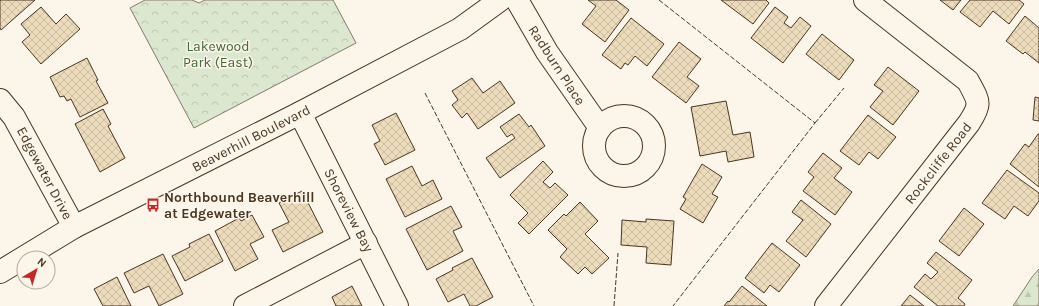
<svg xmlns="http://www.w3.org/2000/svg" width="1039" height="306" font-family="Karla,sans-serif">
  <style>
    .forest { fill: url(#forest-firs); stroke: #887966 }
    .park { fill: url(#park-crowns); stroke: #887966 }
    .building { fill: url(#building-cross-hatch); stroke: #4a3520 }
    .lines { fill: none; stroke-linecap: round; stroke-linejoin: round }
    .minor-casing { stroke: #4a3520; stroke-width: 24 }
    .minor { stroke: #fbf6e9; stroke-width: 22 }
    .fence { stroke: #4a3520; stroke-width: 1; stroke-dasharray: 5 2; stroke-linecap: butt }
    .labels { text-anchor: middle; stroke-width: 3; stroke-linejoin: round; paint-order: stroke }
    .park-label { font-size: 14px; fill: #436837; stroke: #fbf6e9 }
    .street-label { font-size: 14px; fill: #4a3520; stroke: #fbf6e9 }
    .poi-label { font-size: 14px; font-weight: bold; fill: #4a3520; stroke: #fbf6e9; text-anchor: start }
  </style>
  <defs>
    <pattern id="forest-firs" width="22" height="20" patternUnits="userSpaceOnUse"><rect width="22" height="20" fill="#dce7d0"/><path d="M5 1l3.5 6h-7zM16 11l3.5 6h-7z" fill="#bec7b2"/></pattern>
    <pattern id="park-crowns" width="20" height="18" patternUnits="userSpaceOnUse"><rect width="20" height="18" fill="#dce7d0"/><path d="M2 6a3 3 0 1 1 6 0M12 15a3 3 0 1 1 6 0" fill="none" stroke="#bec7b2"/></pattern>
    <pattern id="building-cross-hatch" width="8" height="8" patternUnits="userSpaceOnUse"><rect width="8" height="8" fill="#ecdcbc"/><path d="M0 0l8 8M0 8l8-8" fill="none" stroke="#ccbda1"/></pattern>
  </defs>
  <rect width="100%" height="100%" fill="#fbf6e9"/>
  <!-- forest -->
  <path class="forest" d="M1039,269V306H1013L1032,277Z"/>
  <!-- park -->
  <path class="park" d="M145,0H192L199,3L205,0H333L356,43L194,128L130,8Z"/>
  <!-- building -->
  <g class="building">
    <path d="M0,0H35L1,30L0,28Z"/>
    <path d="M588,0H616L629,10L605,42L582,24L596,6Z"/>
    <path d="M721,0H766L769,3L753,24Z"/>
    <path d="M940,0H961L953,10Z"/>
    <path d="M970,0H1019L1024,4L1009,24L993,11L980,27L960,12Z"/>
    <path d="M41,7L56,24L66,14L80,29L41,64L22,42L30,35L21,24Z"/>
    <path d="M775,7L788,17L784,23L791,28L800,17L811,26L783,63L751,38Z"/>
    <path d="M1025,16L1039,28V63L1025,52L1023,54L1006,41Z"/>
    <path d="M631,18L664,44L647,66L635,56L628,65L625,63L621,69L602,55Z"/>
    <path d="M822,34L854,60L839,80L806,54Z"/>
    <path d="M679,42L701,59L687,77L699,86L686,103L652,77Z"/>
    <path d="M87,58L98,80L96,81L108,103L80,117L71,99L67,101L64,96L60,97L50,77Z"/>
    <path d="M888,67L919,91L893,125L870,107L883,91L874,85Z"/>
    <path d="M472,78L483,93L500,81L515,103L478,129L467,113L462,118L452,105L458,100L452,91Z"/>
    <path d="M1035,97L1039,98V121L1033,120Z"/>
    <path d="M726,101L733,135L750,132L754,157L728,162L726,151L700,156L691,107Z"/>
    <path d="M103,109L111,124L108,126L125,158L100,172L75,124Z"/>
    <path d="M396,113L415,150L385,165L374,144L380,141L372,125Z"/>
    <path d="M519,114L529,127L531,125L545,146L500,178L486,158L515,138L512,134L507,137L500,127Z"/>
    <path d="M868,115L896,137L878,159L869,152L859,165L840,151Z"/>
    <path d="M1038,134H1039V187L1010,164L1025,144L1029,147Z"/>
    <path d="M823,153L842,168L834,178L852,192L835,215L803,191L814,177L808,172Z"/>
    <path d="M543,161L553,172L543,182L550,188L555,183L568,195L529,234L518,223L528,213L510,195Z"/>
    <path d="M702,164L722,177L712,194L718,197L703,223L680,209L686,199L683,197Z"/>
    <path d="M412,166L422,186L433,180L442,199L405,217L386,179Z"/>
    <path d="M1007,170L1039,193V201L1028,216L1014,206L1005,219L982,203Z"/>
    <path d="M302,191L323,232L283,252L272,230L289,222L279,203Z"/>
    <path d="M801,200L831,224L806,257L786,241L803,220L792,212Z"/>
    <path d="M580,202L598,221L585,234L609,258L592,274L585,267L578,274L560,257L567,249L548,230L564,214L566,216Z"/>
    <path d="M451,206L462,227L453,231L463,251L427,270L406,229Z"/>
    <path d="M964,208L984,224L959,256L939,241Z"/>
    <path d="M252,215L264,237L250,244L258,259L235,271L215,231L239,218L241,221Z"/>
    <path d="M646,219L674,221L671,265L646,263L647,247L621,245L622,220L646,222Z"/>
    <path d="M209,234L223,261L185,281L172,256L190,247L189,244Z"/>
    <path d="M772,243L800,265L779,292L770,285L764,293L745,278Z"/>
    <path d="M936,252L972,280L958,298L965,304L964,306H938L914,287L925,274L931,279L938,272L927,263Z"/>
    <path d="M163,254L183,294L159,306L149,286L134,293L124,273Z"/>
    <path d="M472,258L493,297L476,306H470L464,294L448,302L436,279L453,270L452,268Z"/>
    <path d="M117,277L131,306H103L94,289Z"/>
    <path d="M352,286L362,306H336L332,297Z"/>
    <path d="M742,286L767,306H724L728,301L729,302Z"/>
    <path d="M910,295L924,306H901Z"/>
  </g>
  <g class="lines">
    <!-- minor casing -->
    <g class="minor-casing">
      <g id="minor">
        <path d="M517,0L547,52L600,128"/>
        <path d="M0,100L14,117L74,227"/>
        <path d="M300,113L397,306"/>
        <circle cx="624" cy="146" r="30"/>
        <path d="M0,272L74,227L300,113L460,29L500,0"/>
        <path d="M245,306L366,243"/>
        <path d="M826,306L969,123C982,103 979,102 968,81L865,0"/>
      </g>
    </g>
    <!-- minor -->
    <use href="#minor" class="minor"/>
    <!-- fence -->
    <g class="fence">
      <path d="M659,0L815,123L673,306"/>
      <path d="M425,93L534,306"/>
      <path d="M815,123L844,88"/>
      <path d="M614,306L618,253"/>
    </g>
  </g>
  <!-- icons -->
  <defs>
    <g id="bus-bare" transform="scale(1.08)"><path d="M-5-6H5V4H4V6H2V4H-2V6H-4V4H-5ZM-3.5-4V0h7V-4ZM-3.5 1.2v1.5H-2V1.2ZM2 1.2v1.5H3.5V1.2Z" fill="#c62828" stroke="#fbf6e9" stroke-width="2.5" paint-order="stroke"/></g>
  </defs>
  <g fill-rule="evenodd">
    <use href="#bus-bare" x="153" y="205"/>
  </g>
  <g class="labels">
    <!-- park labels -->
    <g class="park-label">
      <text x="218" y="51">Lakewood<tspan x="218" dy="16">Park (East)</tspan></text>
    </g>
    <!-- street labels -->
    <g class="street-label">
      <text transform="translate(557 65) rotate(57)" y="5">Radburn Place</text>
      <text transform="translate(251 138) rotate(-27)" y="5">Beaverhill Boulevard</text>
      <text transform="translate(938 163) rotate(-52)" y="5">Rockcliffe Road</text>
      <text transform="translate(45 173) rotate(62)" y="5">Edgewater Drive</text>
      <text transform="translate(349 210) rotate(63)" y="5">Shoreview Bay</text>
    </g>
    <!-- poi labels -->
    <g class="poi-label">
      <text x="164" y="202">Northbound Beaverhill<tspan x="164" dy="16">at Edgewater</tspan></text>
    </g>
  </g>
  <!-- north arrow -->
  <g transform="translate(36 270) rotate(38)"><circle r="19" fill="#fbf6e9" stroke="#b4a999"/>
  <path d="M0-3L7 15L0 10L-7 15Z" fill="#c62828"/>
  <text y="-6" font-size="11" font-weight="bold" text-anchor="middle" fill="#4a3520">N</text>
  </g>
</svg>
